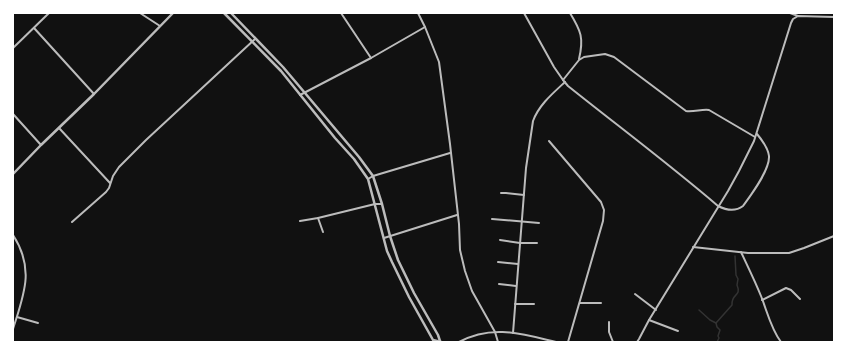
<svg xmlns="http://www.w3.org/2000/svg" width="847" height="355" font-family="'PT Sans Narrow',sans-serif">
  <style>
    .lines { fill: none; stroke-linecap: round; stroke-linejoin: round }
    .stream { stroke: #333; stroke-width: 1.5 }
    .minor { stroke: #bcbcbc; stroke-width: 2 }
    .tertiary { stroke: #bcbcbc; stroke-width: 2.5 }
  </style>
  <rect width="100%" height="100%" fill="#111"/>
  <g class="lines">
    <!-- stream -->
    <g class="stream">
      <path d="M699,310L710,320L716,323"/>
      <path d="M717,342L719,338L718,336L720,330L717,327L716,323L732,305C731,293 742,297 737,285L738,279L736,275L735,256"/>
    </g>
    <!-- minor -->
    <g class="minor">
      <path d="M140,13L160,26"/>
      <path d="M341,13L371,58"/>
      <path d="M418,13L425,27L439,62L450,144L459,224L460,250L465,271L472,291L495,332L498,342"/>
      <path d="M524,13L554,67L563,80L568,86C618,126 669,164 718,206C726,210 735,212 743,206C751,195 770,170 769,156C768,148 762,140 757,134"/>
      <path d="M570,13C581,31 584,38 579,59"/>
      <path d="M790,13L798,16"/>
      <path d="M34,28L94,94"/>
      <path d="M13,48L49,13"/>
      <path d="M563,80L579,60L584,57L605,54L614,57L686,111C694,112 702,109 709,110L755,137"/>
      <path d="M300,95L371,58L425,27"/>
      <path d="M13,114L41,145"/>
      <path d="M59,128L110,183"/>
      <path d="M549,141L601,202L604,210L603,221L568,342"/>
      <path d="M368,179L373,176L450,153"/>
      <path d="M501,193H506L524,195"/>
      <path d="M318,218L323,232"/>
      <path d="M492,219L539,223"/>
      <path d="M300,221L318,218L375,204H382"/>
      <path d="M72,222L106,192L109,188L113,176L119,167L146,140L255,39"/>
      <path d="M13,235C35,269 24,294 13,329"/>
      <path d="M384,238L457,215"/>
      <path d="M500,240L520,243H537"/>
      <path d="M693,247L748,253H789L804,248L834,236"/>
      <path d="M741,252C748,267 755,281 761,296C767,311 771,329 781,342"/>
      <path d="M498,262L518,264"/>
      <path d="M499,284L516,286"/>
      <path d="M635,294L656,310"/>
      <path d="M762,300L786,288L791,290L800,299"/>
      <path d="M580,303H601"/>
      <path d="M515,304H534"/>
      <path d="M17,317L38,323"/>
      <path d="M649,320L678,331"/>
      <path d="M609,322V332L613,342"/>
      <path d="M513,333L526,168L533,121C539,105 552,94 565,82"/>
      <path d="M459,342C492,324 522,334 556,342"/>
      <path d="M637,342L639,339L649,320L728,191L739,171L754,141L791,23L793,19L798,16L834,17"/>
    </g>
    <!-- tertiary -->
    <g class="tertiary">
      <path d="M224,13L281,71L335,138L354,159L368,179L387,251L392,262L409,297L433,340L441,342"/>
      <path d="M231,13L283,67L359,157L373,176L382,204L390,236L398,260L414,293L438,335L440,341"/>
      <path d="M13,174L41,145L94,94L173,13"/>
    </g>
  </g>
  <!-- border -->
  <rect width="847" height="355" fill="none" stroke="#ffffff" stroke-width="28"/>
</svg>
